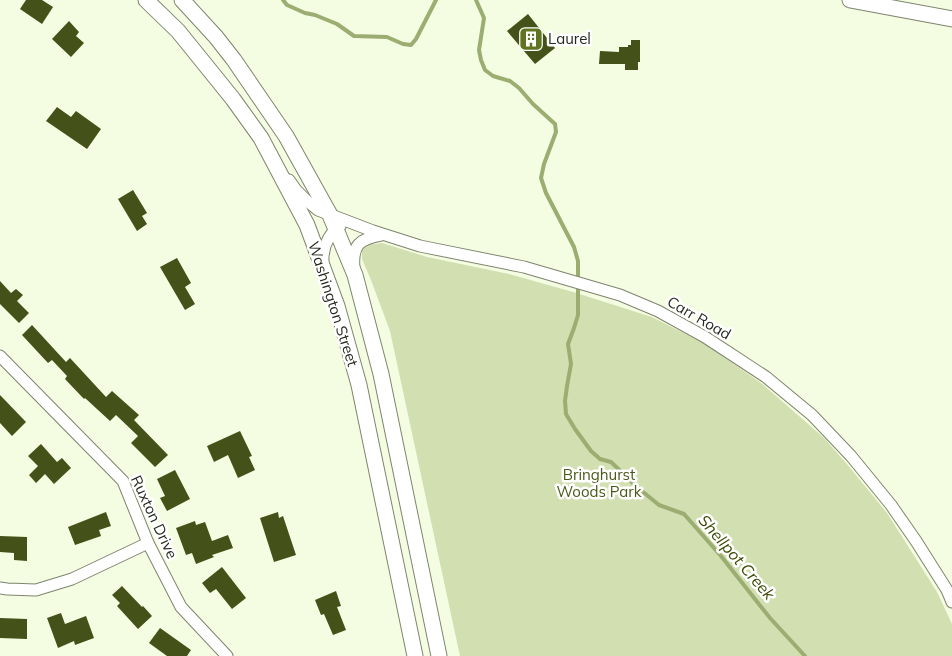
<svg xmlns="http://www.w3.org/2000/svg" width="952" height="656" font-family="Mulish,sans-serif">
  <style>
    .green { fill: #d1dfb1 }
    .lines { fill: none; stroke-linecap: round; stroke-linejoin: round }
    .stream { stroke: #9cad72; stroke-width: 4 }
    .building { fill: #445118 }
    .minor-casing { stroke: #7e856d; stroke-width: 13 }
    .major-casing { stroke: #7e856d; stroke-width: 17 }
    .minor { stroke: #fff; stroke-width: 11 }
    .major { stroke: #fff; stroke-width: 15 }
    .labels { text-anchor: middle; stroke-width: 5; stroke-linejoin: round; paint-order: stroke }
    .poi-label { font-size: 15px; fill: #26291f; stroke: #fff; text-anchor: start }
    .street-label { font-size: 15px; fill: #26291f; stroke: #fff }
    .park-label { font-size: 15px; fill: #4a5918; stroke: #fff }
    .water-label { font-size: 16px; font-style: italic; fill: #3b4801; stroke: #fff }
  </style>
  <rect width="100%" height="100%" fill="#f4fce1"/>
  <!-- green -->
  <path class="green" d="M382,243L427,257L509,274L573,292L652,317L705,344L761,383L823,437L846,463L887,513L937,592L952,624V656H460L390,331L371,280L362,259V251L367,245Z"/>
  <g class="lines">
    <!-- stream -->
    <g class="stream">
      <path d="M283,0L287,5L305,13L315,15L337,24L354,36L387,37L403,44L411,45L416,39L436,0"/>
      <path d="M476,0L484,18L479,50L481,60L485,70L493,76L510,81L519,88L533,104L555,124L556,132L544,164L541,178L546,193L574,247L578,261V315L574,328L568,344L571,364L567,386L565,401L566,414L575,429L591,451L600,459L611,462L637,487L659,505L684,514L721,556L770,618L805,656"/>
    </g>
  </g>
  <!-- building -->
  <g class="building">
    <path d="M26,0H42L53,7L42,24L20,9Z"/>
    <path d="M528,14L555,48L535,64L507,31Z"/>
    <path d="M69,21L79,32L76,36L84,43L71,57L52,39Z"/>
    <path d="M631,40H640V62H638V70H625V64H599L600,51L619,52V47H628V45H631Z"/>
    <path d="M57,107L71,117L76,111L101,129L87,149L46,121Z"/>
    <path d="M133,190L147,213L142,216L147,224L137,231L118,199Z"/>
    <path d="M177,258L191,283L185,287L195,304L185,310L160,267Z"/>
    <path d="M0,281L11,293L16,289L23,295L17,301L29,313L19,323L0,304Z"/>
    <path d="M32,325L66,362L70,358L106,397L112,391L139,415L134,420L168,455L155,467L131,443L138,436L116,415L110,421L85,398L84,399L65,379L67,376L52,360L48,363L22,335Z"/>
    <path d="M0,395L26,422L12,436L0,423Z"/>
    <path d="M240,431L252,456L249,457L255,470L238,478L228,455L214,462L207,446Z"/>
    <path d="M41,444L57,462L62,458L71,468L54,484L45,474L36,483L29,475L38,466L28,456Z"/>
    <path d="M175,470L190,499L167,511L160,498L165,496L157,479Z"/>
    <path d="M106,512L111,526L99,530L101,536L75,545L68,527Z"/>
    <path d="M278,512L279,518L283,516L296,555L274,562L260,518Z"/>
    <path d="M195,521L196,525L205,522L212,541L228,535L233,548L212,555L214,557L196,564L192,553L186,555L176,528Z"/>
    <path d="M0,536L27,537V561L14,560V553L0,552Z"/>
    <path d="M222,567L246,598L232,609L216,589L210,593L202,583Z"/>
    <path d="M122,586L142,607L143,606L152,616L138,629L117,606L120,603L112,595Z"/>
    <path d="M336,591L341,606L337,607L346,630L333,635L324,614L321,615L315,600Z"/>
    <path d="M61,613L65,624L86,616L94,638L75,645L74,641L58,648L47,618Z"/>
    <path d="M0,618L27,619V639L0,638Z"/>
    <path d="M160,628L191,650L187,656H167L149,643Z"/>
  </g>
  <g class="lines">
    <!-- minor casing -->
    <g class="minor-casing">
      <g id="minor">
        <path d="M289,180L296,190L307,201L318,210L373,231L420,246L524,267L620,295L658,311L705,337L766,377L812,415L851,456L891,505L916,541L947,590L952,602"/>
        <path d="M323,265C322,250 327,235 340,226"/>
        <path d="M354,269C352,245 359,239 381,235"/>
        <path d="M0,356L123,481L148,543L181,607L227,656"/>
        <path d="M0,588L7,589L36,590L72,579L148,543"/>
      </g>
    </g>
    <!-- major casing -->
    <g class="major-casing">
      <g id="major">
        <path d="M146,0L178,31L233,99L261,138L307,225L337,306L359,385L415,656"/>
        <path d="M182,0L216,37L234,60L286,136L330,215L355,275L381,374L439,656"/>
        <path d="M850,0L952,19"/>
      </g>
    </g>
    <!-- minor -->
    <use href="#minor" class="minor"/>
    <!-- major -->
    <use href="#major" class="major"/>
  </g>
  <!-- icons -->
  <defs>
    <g id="building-square" transform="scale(1.25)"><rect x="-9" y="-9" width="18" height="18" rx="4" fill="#607321" stroke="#fff"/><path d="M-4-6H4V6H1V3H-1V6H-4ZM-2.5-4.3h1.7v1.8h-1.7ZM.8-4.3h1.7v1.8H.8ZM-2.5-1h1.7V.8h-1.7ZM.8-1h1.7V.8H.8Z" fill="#fff"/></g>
  </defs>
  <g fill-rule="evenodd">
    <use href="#building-square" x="531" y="39"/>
  </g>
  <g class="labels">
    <!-- poi labels -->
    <g class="poi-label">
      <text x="548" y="44">Laurel</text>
    </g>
    <!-- street labels -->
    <g class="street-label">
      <text transform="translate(333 304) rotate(72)" y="5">Washington Street</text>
      <text transform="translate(699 318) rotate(30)" y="5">Carr Road</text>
      <text transform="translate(154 517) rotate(65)" y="5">Ruxton Drive</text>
    </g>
    <!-- park labels -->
    <g class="park-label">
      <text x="599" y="480">Bringhurst<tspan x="599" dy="17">Woods Park</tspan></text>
    </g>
    <!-- water labels -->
    <g class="water-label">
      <text transform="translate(737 557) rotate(49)" y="6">Shellpot Creek</text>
    </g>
  </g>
</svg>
